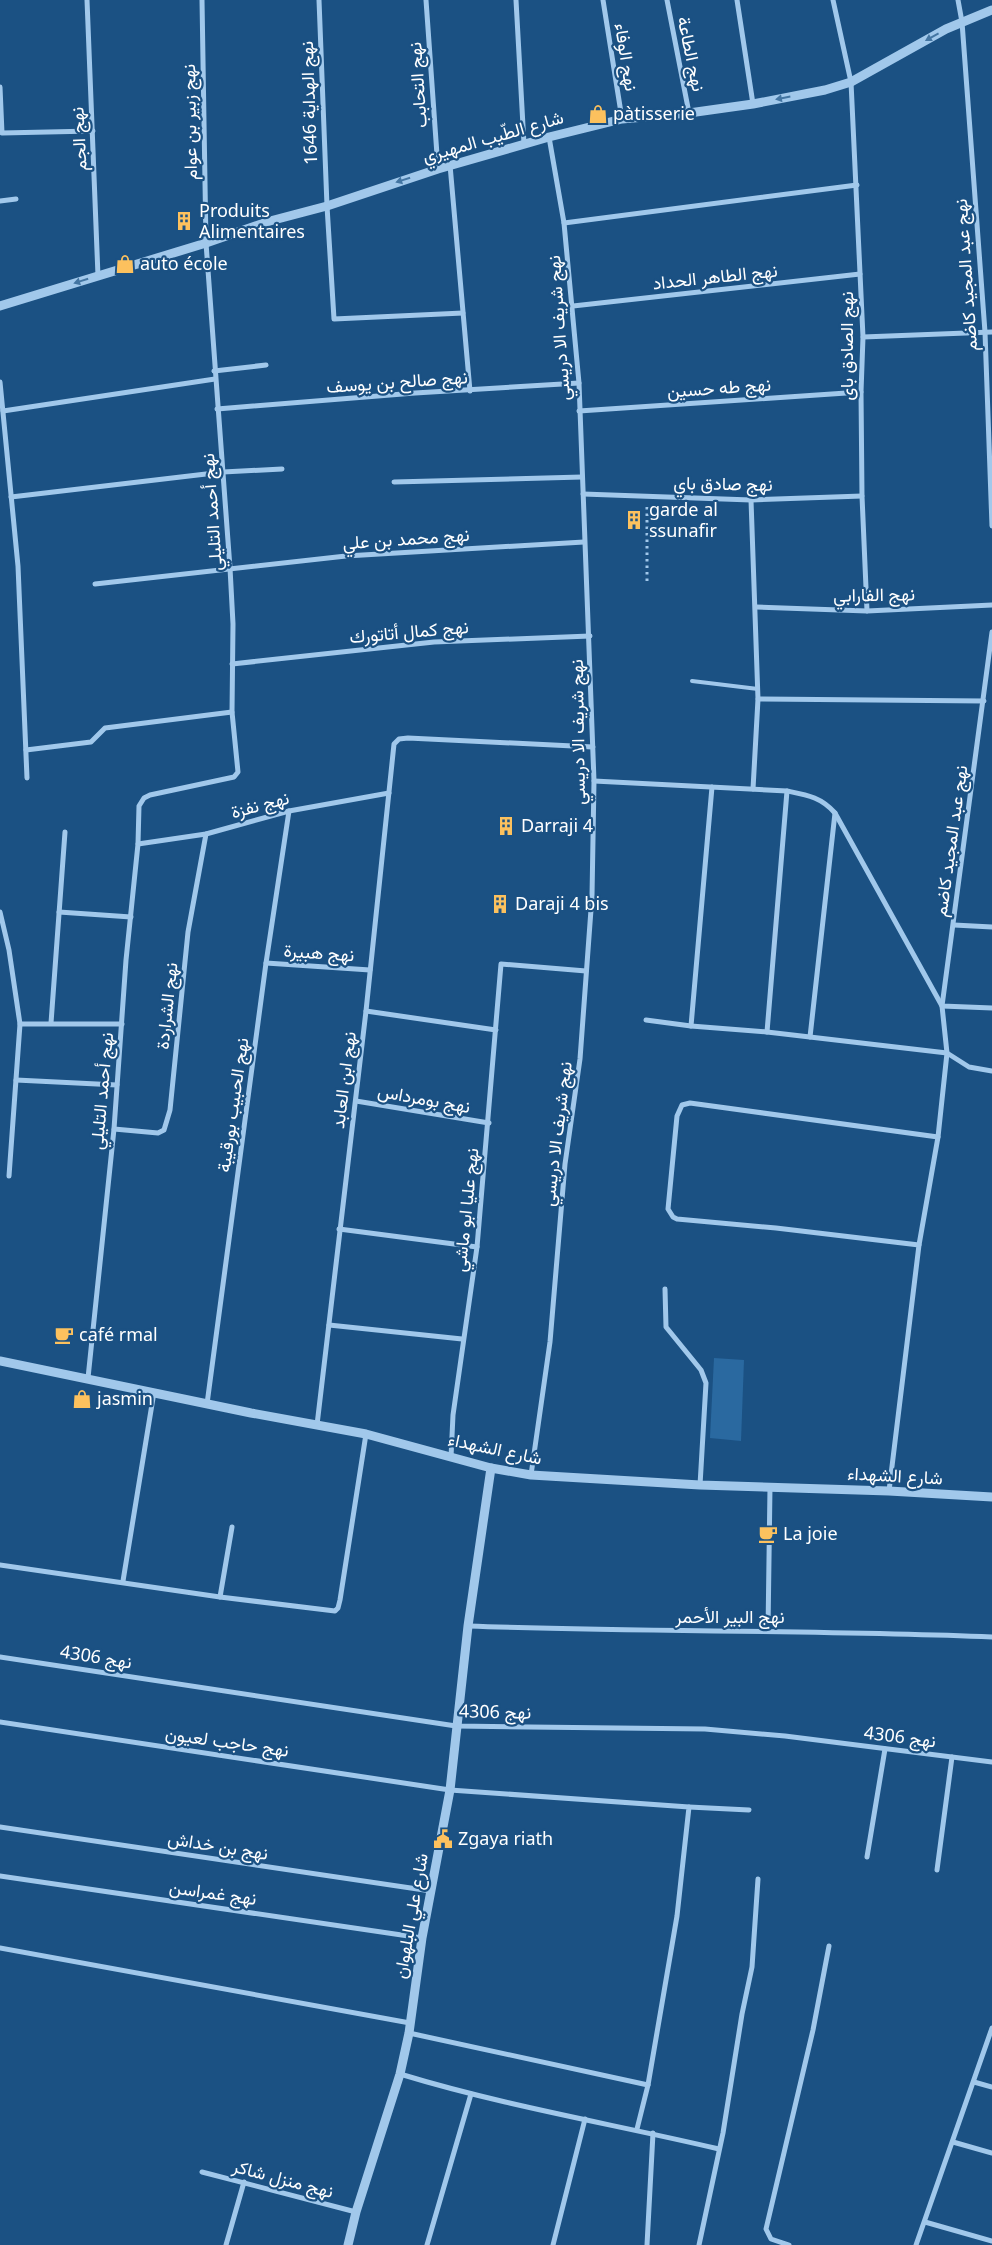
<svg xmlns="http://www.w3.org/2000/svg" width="992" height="2245" font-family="'Noto Sans',Vazirmatn,sans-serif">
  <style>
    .green { fill: #2a69a0 }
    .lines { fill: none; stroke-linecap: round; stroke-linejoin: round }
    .path { stroke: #a1c8eb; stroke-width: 3; stroke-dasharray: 2.5 4; stroke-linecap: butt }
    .service { stroke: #a1c8eb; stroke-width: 4 }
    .minor { stroke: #a1c8eb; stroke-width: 5 }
    .tertiary { stroke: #a1c8eb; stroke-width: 9 }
    .oneway { fill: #4375a2 }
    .labels { text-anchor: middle; stroke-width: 4.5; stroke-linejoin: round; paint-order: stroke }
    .street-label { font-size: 18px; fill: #fff; stroke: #1b5183 }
    .poi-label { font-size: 18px; fill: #fff; stroke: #1b5183; text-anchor: start }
  </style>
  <rect width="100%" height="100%" fill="#1b5183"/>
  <!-- green -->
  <path class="green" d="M714,1358L744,1360L741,1441L710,1438Z"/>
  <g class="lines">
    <!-- path -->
    <path class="path" d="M647,581V507"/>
    <!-- service -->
    <path class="service" d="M692,681L758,689"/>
    <!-- minor -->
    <g class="minor">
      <path d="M87,0L98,276"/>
      <path d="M319,0L327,206L334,319L463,313"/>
      <path d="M426,0L438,169"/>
      <path d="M516,0L524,144"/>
      <path d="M603,0L622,119"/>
      <path d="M667,0L689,113"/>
      <path d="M737,0L753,104"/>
      <path d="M833,0L851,82L863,337L861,392L862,496L867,611"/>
      <path d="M958,0L962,22L985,332L992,526"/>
      <path d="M0,87L2,133L93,131"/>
      <path d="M450,165L470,391"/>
      <path d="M0,201L16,199"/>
      <path d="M564,223L857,185"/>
      <path d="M573,306L860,274"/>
      <path d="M863,337L992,332"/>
      <path d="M214,371L266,365"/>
      <path d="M0,382L18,566L27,778"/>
      <path d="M217,409L415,393L579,383"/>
      <path d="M3,411L215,379"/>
      <path d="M579,411L861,392"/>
      <path d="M394,482L582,477"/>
      <path d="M583,494L751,500L862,496"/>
      <path d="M11,497L223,472L282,469"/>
      <path d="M751,500L758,699L753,789"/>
      <path d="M95,584L346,556L584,542"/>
      <path d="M756,607L867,611L992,605"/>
      <path d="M232,664L434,642L590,636"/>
      <path d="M758,699L984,701"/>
      <path d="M26,750L91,742L105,728L232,712"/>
      <path d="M594,781L787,791C807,795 821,797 835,813L942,1006L992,1008"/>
      <path d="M138,844L206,834L289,811L389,793"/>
      <path d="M0,912L9,950L20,1024L9,1176"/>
      <path d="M59,912L131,917"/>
      <path d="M954,925L992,927"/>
      <path d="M266,963L370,970"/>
      <path d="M366,1011L496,1030"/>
      <path d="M646,1020L691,1026L767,1032L947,1053L969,1067L992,1071"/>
      <path d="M51,1023L65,832"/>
      <path d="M20,1024H122"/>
      <path d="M691,1026L712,787"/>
      <path d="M767,1032L787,791"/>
      <path d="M810,1037L835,813"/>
      <path d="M16,1080L117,1085"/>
      <path d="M356,1101L489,1123"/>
      <path d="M114,1129L158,1133L164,1130L170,1110L188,932L206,834"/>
      <path d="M339,1229L477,1247"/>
      <path d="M919,1245L776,1228L677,1219L673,1217L668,1209L677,1116L682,1105L690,1103L938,1137"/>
      <path d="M665,1289L666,1327L701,1370L706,1383L700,1485"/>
      <path d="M329,1325L462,1339"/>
      <path d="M88,1378L114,1129L126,960L138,844L139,806L144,798L150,795L234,777L238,772L232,712L233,624L230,568L206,243L202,0"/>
      <path d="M207,1404L266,963L289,811"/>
      <path d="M317,1425L366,1011L394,744L399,739L408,738L593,747"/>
      <path d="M451,1457L453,1415L477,1247L501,964L586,971"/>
      <path d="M531,1475L550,1342L565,1164L580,1059L592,896L594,781L579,383L564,223L549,137"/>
      <path d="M889,1491L919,1245L938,1137L947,1053L942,1006L992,632"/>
      <path d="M0,1565L220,1597L335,1611L338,1608L340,1600L366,1434"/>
      <path d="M123,1581L154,1392"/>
      <path d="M220,1597L232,1527"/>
      <path d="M468,1626C642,1632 817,1630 992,1637"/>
      <path d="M768,1631L770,1487"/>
      <path d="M0,1657L456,1726L705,1729L785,1736L992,1762"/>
      <path d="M0,1722L450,1790L689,1807L677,1916L648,2085L637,2129"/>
      <path d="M689,1807L749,1810"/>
      <path d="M0,1827L431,1891"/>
      <path d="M867,1857L885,1749"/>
      <path d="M937,1870L952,1757"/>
      <path d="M0,1876L422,1938"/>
      <path d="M0,1948L410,2023"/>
      <path d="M409,2033L648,2085"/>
      <path d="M400,2074C505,2106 613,2124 719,2149"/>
      <path d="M974,2082L992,2087"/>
      <path d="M953,2142L992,2153"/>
      <path d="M202,2172L356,2212"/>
      <path d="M925,2222L992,2241"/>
      <path d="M226,2245L244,2182"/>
      <path d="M427,2245L471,2094"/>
      <path d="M553,2245L585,2119"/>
      <path d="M647,2245L653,2133"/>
      <path d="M699,2245L723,2133L742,2014L752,1967L758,1879"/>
      <path d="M789,2245L771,2239L766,2229L813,2030L829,1946"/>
      <path d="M916,2245L992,2028"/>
    </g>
    <!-- tertiary -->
    <g class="tertiary">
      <path d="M0,306L206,243L270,221L327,206L438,169L549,137L622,119L689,113L753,104L825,90L851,82L946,29L992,10"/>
      <path d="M0,1361L251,1413L366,1434L491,1468L531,1475L700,1485L889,1491L992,1497"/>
      <path d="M348,2245L356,2212L400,2074L409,2033L422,1938L450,1790L468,1626L491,1468"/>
    </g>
  </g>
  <!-- one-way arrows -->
  <defs><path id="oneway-solid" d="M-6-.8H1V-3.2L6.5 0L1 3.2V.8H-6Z" transform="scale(1.25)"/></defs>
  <g class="oneway">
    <use href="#oneway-solid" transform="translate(932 37) rotate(151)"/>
    <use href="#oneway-solid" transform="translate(783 98) rotate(169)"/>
    <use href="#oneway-solid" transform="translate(403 180) rotate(162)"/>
    <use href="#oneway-solid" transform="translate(81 281) rotate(163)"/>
  </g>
  <!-- icons -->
  <defs>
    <g id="shop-bare" transform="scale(1.5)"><path d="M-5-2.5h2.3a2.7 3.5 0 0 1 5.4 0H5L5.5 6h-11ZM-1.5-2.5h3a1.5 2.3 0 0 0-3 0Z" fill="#fcc15e" stroke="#1b5183" stroke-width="2.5" paint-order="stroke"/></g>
    <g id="building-bare" transform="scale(1.5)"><path d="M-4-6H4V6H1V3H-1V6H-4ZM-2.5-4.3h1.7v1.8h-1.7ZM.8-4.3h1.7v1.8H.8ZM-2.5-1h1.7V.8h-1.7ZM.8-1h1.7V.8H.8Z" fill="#fcc15e" stroke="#1b5183" stroke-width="2.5" paint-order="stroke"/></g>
    <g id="cafe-bare" transform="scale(1.5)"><path d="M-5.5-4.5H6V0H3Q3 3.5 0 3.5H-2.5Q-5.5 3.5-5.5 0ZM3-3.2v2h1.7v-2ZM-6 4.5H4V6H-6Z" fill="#fcc15e" stroke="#1b5183" stroke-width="2.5" paint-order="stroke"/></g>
    <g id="civic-bare" transform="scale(1.5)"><path d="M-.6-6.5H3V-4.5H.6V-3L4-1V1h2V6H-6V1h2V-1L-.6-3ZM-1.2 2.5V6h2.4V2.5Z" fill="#fcc15e" stroke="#1b5183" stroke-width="2.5" paint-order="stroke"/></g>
  </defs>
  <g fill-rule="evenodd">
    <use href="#shop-bare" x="598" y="114"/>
    <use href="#building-bare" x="184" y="221"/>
    <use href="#shop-bare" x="125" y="264"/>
    <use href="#building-bare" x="634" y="520"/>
    <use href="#building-bare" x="506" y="826"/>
    <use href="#building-bare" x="500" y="904"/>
    <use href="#cafe-bare" x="64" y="1335"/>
    <use href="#shop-bare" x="82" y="1399"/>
    <use href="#cafe-bare" x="768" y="1534"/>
    <use href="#civic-bare" x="443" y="1839"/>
  </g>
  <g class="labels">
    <!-- street labels -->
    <g class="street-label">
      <text transform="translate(691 54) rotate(78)" y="6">نهج الطاعة</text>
      <text transform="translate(626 57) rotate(81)" y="6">نهج الوفاء</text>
      <text transform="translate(418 85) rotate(-94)" y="6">نهج التحابب</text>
      <text transform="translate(309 103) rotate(-92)" y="6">نهج الهداية 1646</text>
      <text transform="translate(190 122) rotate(-91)" y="6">نهج زبير بن عوام</text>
      <text transform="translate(493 137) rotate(-16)" y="6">شارع الطّيب المهيري</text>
      <text transform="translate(79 139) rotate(-93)" y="6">نهج الجم</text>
      <text transform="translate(966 275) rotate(-94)" y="6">نهج عبد المجيد كاضم</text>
      <text transform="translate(715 277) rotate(-6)" y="6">نهج الطاهر الحداد</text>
      <text transform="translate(559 328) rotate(-94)" y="6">نهج شريف الا دريسي</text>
      <text transform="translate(847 346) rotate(-90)" y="6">نهج الصادق باى</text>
      <text transform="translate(397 382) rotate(-4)" y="6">نهج صالح بن يوسف</text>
      <text transform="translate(719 388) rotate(-4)" y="6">نهج طه حسين</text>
      <text transform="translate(723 484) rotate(1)" y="6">نهج صادق باي</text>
      <text transform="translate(212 512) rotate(-94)" y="6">نهج أحمد التليلي</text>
      <text transform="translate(406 539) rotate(-4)" y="6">نهج محمد بن علي</text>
      <text transform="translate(874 595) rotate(-1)" y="6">نهج الفارابي</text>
      <text transform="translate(409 632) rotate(-5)" y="6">نهج كمال أتاتورك</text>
      <text transform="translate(578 732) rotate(-91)" y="6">نهج شريف الا دريسي</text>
      <text transform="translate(260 805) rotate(-15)" y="6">نهج نفزة</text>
      <text transform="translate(951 841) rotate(-82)" y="6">نهج عبد المجيد كاضم</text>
      <text transform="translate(319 953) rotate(4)" y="6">نهج هبيرة</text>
      <text transform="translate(167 1006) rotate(-84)" y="6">نهج الشراردة</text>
      <text transform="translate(344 1080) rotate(-83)" y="6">نهج ابن العابد</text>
      <text transform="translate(102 1091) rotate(-85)" y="6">نهج أحمد التليلي</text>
      <text transform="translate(424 1099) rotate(10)" y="6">نهج بومرداس</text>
      <text transform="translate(233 1105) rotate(-82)" y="6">نهج الحبيب بورقيبة</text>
      <text transform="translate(557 1134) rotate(-83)" y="6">نهج شريف الا دريسي</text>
      <text transform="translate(466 1210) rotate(-84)" y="6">نهج عليا ابو ماشي</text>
      <text transform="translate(495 1449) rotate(12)" y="6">شارع الشهداء</text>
      <text transform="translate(895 1476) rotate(3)" y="6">شارع الشهداء</text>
      <text x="730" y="1623">نهج البير الأحمر</text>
      <text transform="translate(96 1657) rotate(9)" y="6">نهج 4306</text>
      <text transform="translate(495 1712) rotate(1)" y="6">نهج 4306</text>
      <text transform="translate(900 1737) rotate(7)" y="6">نهج 4306</text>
      <text transform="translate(227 1742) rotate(8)" y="6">نهج حاجب لعيون</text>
      <text transform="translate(218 1846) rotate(9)" y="6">نهج بن خداش</text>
      <text transform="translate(213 1893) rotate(8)" y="6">نهج غمراسن</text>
      <text transform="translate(411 1916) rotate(-80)" y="6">شارع علي البلهوان</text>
      <text transform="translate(283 2179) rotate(15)" y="6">نهج منزل شاكر</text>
    </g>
    <!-- poi labels -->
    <g class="poi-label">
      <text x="613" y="120">pàtisserie</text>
      <text x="199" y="217">Produits<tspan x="199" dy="21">Alimentaires</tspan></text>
      <text x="140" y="270">auto école</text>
      <text x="649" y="516">garde al<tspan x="649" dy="21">ssunafir</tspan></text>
      <text x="521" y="832">Darraji 4</text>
      <text x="515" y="910">Daraji 4 bis</text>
      <text x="79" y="1341">café rmal</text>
      <text x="97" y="1405">jasmin</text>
      <text x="783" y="1540">La joie</text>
      <text x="458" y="1845">Zgaya riath</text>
    </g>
  </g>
</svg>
